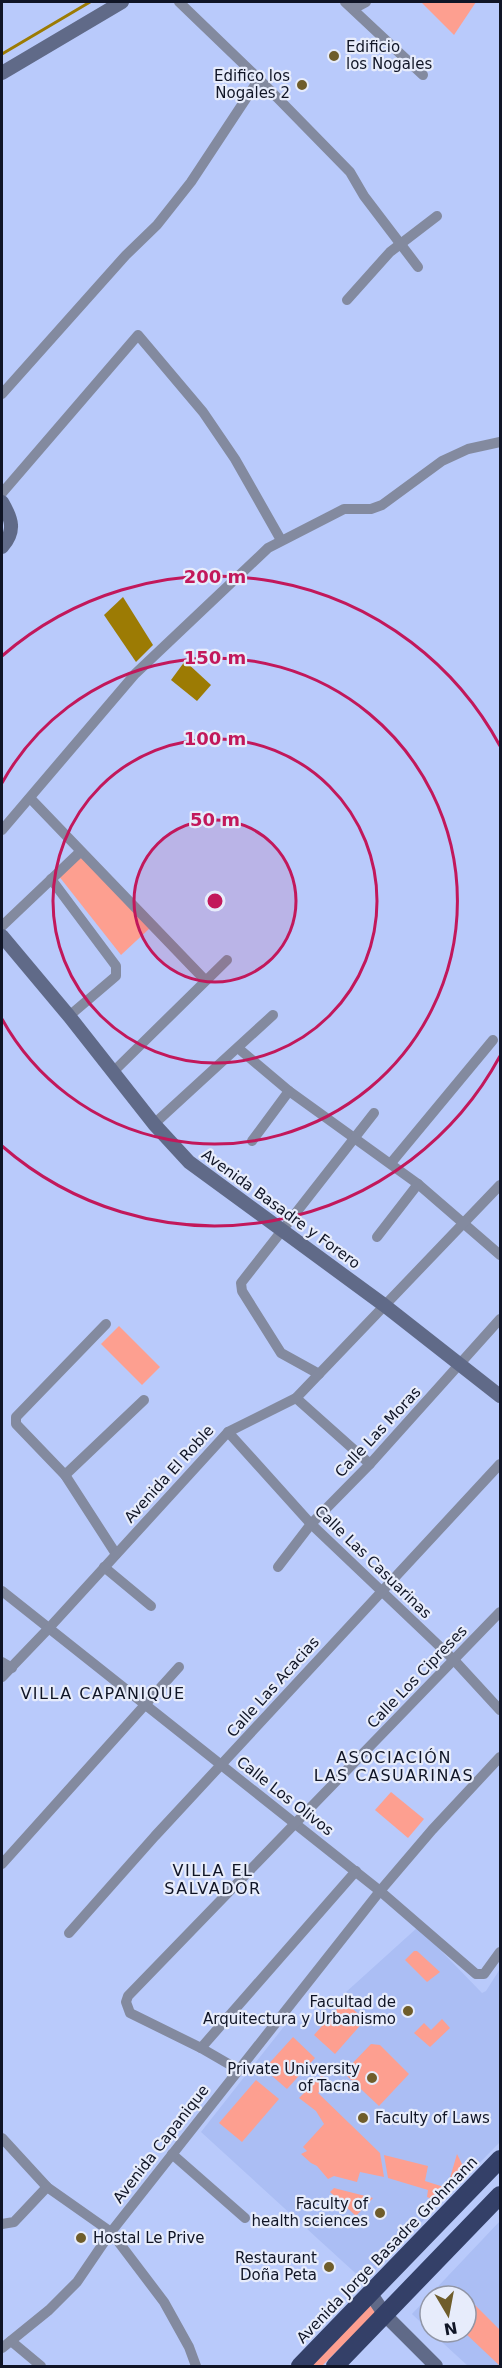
<svg xmlns="http://www.w3.org/2000/svg" width="502" height="2368" font-family="'DejaVu Sans',sans-serif">
  <style>
    .built { fill: #abbef4 }
    .green { fill: #fd9f90 }
    .water { fill: #9c7b04 }
    .lines { fill: none; stroke-linecap: round; stroke-linejoin: round }
    .stream { stroke: #9c7b04; stroke-width: 3 }
    .street { stroke: #838a9f; stroke-width: 10 }
    .secondary { stroke: #606a88; stroke-width: 14 }
    .highway { stroke: #344068; stroke-width: 18 }
    .ring { fill: none; stroke: #c2185b; stroke-width: 3 }
    .poi-dot { fill: #6f5d2b; stroke: #e7ecfb; stroke-width: 2 }
    .labels { text-anchor: middle; stroke-width: 4.5; stroke-linejoin: round; paint-order: stroke }
    .poi-label { font-size: 15px; fill: #101526; stroke: #e7ecfb; text-anchor: end }
    .street-label { font-size: 15px; fill: #101526; stroke: #e7ecfb }
    .neighbourhood-label { font-size: 16px; letter-spacing: 1.5px; fill: #101526; stroke: #e7ecfb }
    .centre { fill: #c2185b; stroke: #e7ecfb; stroke-width: 3 }
    .ring-label { font-size: 18px; text-anchor: middle; font-weight: bold; fill: #c2185b; stroke: #e7ecfb; stroke-width: 4.5; stroke-linejoin: round; paint-order: stroke }
  </style>
  <rect width="100%" height="100%" fill="#b9cafb"/>
  <!-- built -->
  <g class="built">
    <path d="M418,1927L482,1993L486,1991L500,1969V2142L364,2281L201,2132L293,2015L301,2023L345,1993Z"/>
    <path d="M500,2221V2366H468L431,2332H466V2296H430V2331L412,2314Z"/>
  </g>
  <!-- green -->
  <g class="green">
    <path d="M421,2H476L454,35Z"/>
    <path d="M81,855L150,928L121,955L58,875Z"/>
    <path d="M119,1326L160,1367L142,1385L101,1344Z"/>
    <path d="M391,1792L424,1819L408,1838L375,1810Z"/>
    <path d="M414,1951H417L440,1972L427,1982L405,1960Z"/>
    <path d="M344,2001L365,2020L335,2054L314,2035Z"/>
    <path d="M442,2019L450,2028L430,2047L414,2033L424,2023L431,2030Z"/>
    <path d="M293,2037L315,2058L287,2089L264,2069Z"/>
    <path d="M371,2044L380,2045L409,2074L379,2106L347,2076L346,2070Z"/>
    <path d="M322,2075L328,2082L318,2093L380,2153L384,2177L360,2172L357,2182L334,2176L328,2179L317,2166L311,2163L301,2154L307,2151L303,2147L324,2124L316,2111L299,2098Z"/>
    <path d="M256,2080L279,2099L242,2142L219,2123Z"/>
    <path d="M457,2154L467,2174L429,2209L432,2199L427,2197L428,2190L388,2178L384,2155L428,2166L425,2181L447,2188Z"/>
    <path d="M334,2188L373,2198L356,2216L330,2192Z"/>
    <path d="M466,2296L500,2330V2366L464,2332H466Z"/>
    <path d="M368,2306L373,2307L375,2313L322,2366H308Z"/>
  </g>
  <!-- water -->
  <g class="water">
    <path d="M123,597L153,645L136,662L104,615Z"/>
    <path d="M185,661L211,685L197,701L171,680Z"/>
  </g>
  <g class="lines">
    <!-- stream -->
    <path class="stream" d="M2,54L90,2"/>
    <!-- street -->
    <g class="street">
      <path d="M179,2L259,79L350,172L364,196L418,267"/>
      <path d="M345,2L423,75"/>
      <path d="M353,9L366,2"/>
      <path d="M347,300L390,252L437,216"/>
      <path d="M2,394L126,255L157,225L191,182L259,79"/>
      <path d="M2,493L138,335L203,412L235,459L281,540"/>
      <path d="M30,798L205,980"/>
      <path d="M2,830L135,674L268,548L344,509H371L382,505L442,461L468,449L500,442"/>
      <path d="M51,879L116,966V976L69,1016"/>
      <path d="M2,926L80,852"/>
      <path d="M238,1048L289,1091L418,1184L500,1255"/>
      <path d="M113,1072L227,960"/>
      <path d="M154,1124L273,1015"/>
      <path d="M252,1141L289,1091"/>
      <path d="M391,1163L493,1040"/>
      <path d="M377,1237L418,1184"/>
      <path d="M106,1324L16,1417V1424L65,1475L116,1554"/>
      <path d="M319,1374L281,1353L242,1291L241,1283L374,1113"/>
      <path d="M296,1398L370,1464"/>
      <path d="M228,1432L311,1524L454,1660L500,1710"/>
      <path d="M65,1475L144,1400"/>
      <path d="M104,1567L151,1606"/>
      <path d="M278,1567L311,1524L370,1464L500,1319"/>
      <path d="M2,1591L380,1891L476,1974H484L500,1952"/>
      <path d="M2,1662L12,1668"/>
      <path d="M2,1677L49,1628L228,1432L296,1398L500,1185"/>
      <path d="M2,1864L179,1667"/>
      <path d="M69,1933L155,1836L500,1464"/>
      <path d="M201,2048L356,1871"/>
      <path d="M239,2070L201,2048L130,2013L126,2002L128,1996L500,1612"/>
      <path d="M2,2138L47,2187L111,2232L164,2302L189,2347L196,2366"/>
      <path d="M172,2154L245,2218"/>
      <path d="M2,2224L14,2222L47,2187"/>
      <path d="M11,2341L41,2366"/>
      <path d="M2,2348L49,2310L77,2282L111,2232L380,1891L432,1830L500,1757"/>
    </g>
    <!-- secondary -->
    <g class="secondary">
      <path d="M2,73L122,2"/>
      <path d="M2,502C12,519 16,531 2,547"/>
      <path d="M2,936L69,1016L154,1124L189,1162L384,1305L500,1396"/>
      <path d="M371,2294L385,2315L436,2366"/>
    </g>
    <!-- highway -->
    <g class="highway">
      <path d="M300,2366L500,2159"/>
      <path d="M335,2366L500,2195"/>
    </g>
  </g>
  <!-- distance rings -->
  <circle cx="215" cy="901" r="81" fill="#c2185b" fill-opacity=".12"/>
  <g class="ring">
    <circle cx="215" cy="901" r="81"/>
    <circle cx="215" cy="901" r="162"/>
    <path d="M2 783A243 243 0 1 1 2 1019"/>
    <path d="M500 1056A324 324 0 0 1 2 1146M2 656A324 324 0 0 1 500 746"/>
  </g>
  <!-- markers -->
  <g class="poi-dot">
    <circle cx="334" cy="56" r="6"/>
    <circle cx="302" cy="85" r="6"/>
    <circle cx="408" cy="2011" r="6"/>
    <circle cx="372" cy="2078" r="6"/>
    <circle cx="363" cy="2118" r="6"/>
    <circle cx="380" cy="2213" r="6"/>
    <circle cx="81" cy="2238" r="6"/>
    <circle cx="329" cy="2267" r="6"/>
  </g>
  <g class="labels">
    <!-- poi labels -->
    <g class="poi-label">
      <text x="346" y="52" text-anchor="start">Edificio<tspan x="346" dy="17">los Nogales</tspan></text>
      <text x="290" y="81">Edifico los<tspan x="290" dy="17">Nogales 2</tspan></text>
      <text x="396" y="2007">Facultad de<tspan x="396" dy="17">Arquitectura y Urbanismo</tspan></text>
      <text x="360" y="2074">Private University<tspan x="360" dy="17">of Tacna</tspan></text>
      <text x="375" y="2123" text-anchor="start">Faculty of Laws</text>
      <text x="368" y="2209">Faculty of<tspan x="368" dy="17">health sciences</tspan></text>
      <text x="93" y="2243" text-anchor="start">Hostal Le Prive</text>
      <text x="317" y="2263">Restaurant<tspan x="317" dy="17">Doña Peta</tspan></text>
    </g>
    <!-- street labels -->
    <g class="street-label">
      <text transform="translate(281 1209) rotate(36)" y="5">Avenida Basadre y Forero</text>
      <text transform="translate(378 1432) rotate(-47)" y="5">Calle Las Moras</text>
      <text transform="translate(169 1474) rotate(-48)" y="5">Avenida El Roble</text>
      <text transform="translate(373 1562) rotate(44)" y="5">Calle Las Casuarinas</text>
      <text transform="translate(417 1677) rotate(-46)" y="5">Calle Los Cipreses</text>
      <text transform="translate(273 1687) rotate(-48)" y="5">Calle Las Acacias</text>
      <text transform="translate(285 1796) rotate(38)" y="5">Calle Los Olivos</text>
      <text transform="translate(161 2144) rotate(-52)" y="5">Avenida Capanique</text>
      <text transform="translate(387 2250) rotate(-46)" y="5">Avenida Jorge Basadre Grohmann</text>
    </g>
    <!-- neighbourhood labels -->
    <g class="neighbourhood-label">
      <text x="103" y="1699">VILLA CAPANIQUE</text>
      <text x="394" y="1763">ASOCIACIÓN<tspan x="394" dy="18">LAS CASUARINAS</tspan></text>
      <text x="213" y="1876">VILLA EL<tspan x="213" dy="18">SALVADOR</tspan></text>
    </g>
  </g>
  <circle cx="215" cy="901" r="9" class="centre"/>
  <g class="ring-label">
    <text x="215" y="583">200 m</text>
    <text x="215" y="664">150 m</text>
    <text x="215" y="745">100 m</text>
    <text x="215" y="826">50 m</text>
  </g>
  <!-- border -->
  <rect width="502" height="2368" fill="none" stroke="#101526" stroke-width="6"/>
  <!-- north arrow -->
  <g transform="translate(448 2314) rotate(170)"><circle r="28" fill="#e7ecfb" stroke="#9196a6" stroke-width="1.5"/>
  <path d="M0-4.5L10 22L0 15L-10 22Z" fill="#6f5d2b"/>
  <text y="-9" font-size="16" font-weight="bold" text-anchor="middle" fill="#101526">N</text>
  </g>
</svg>
